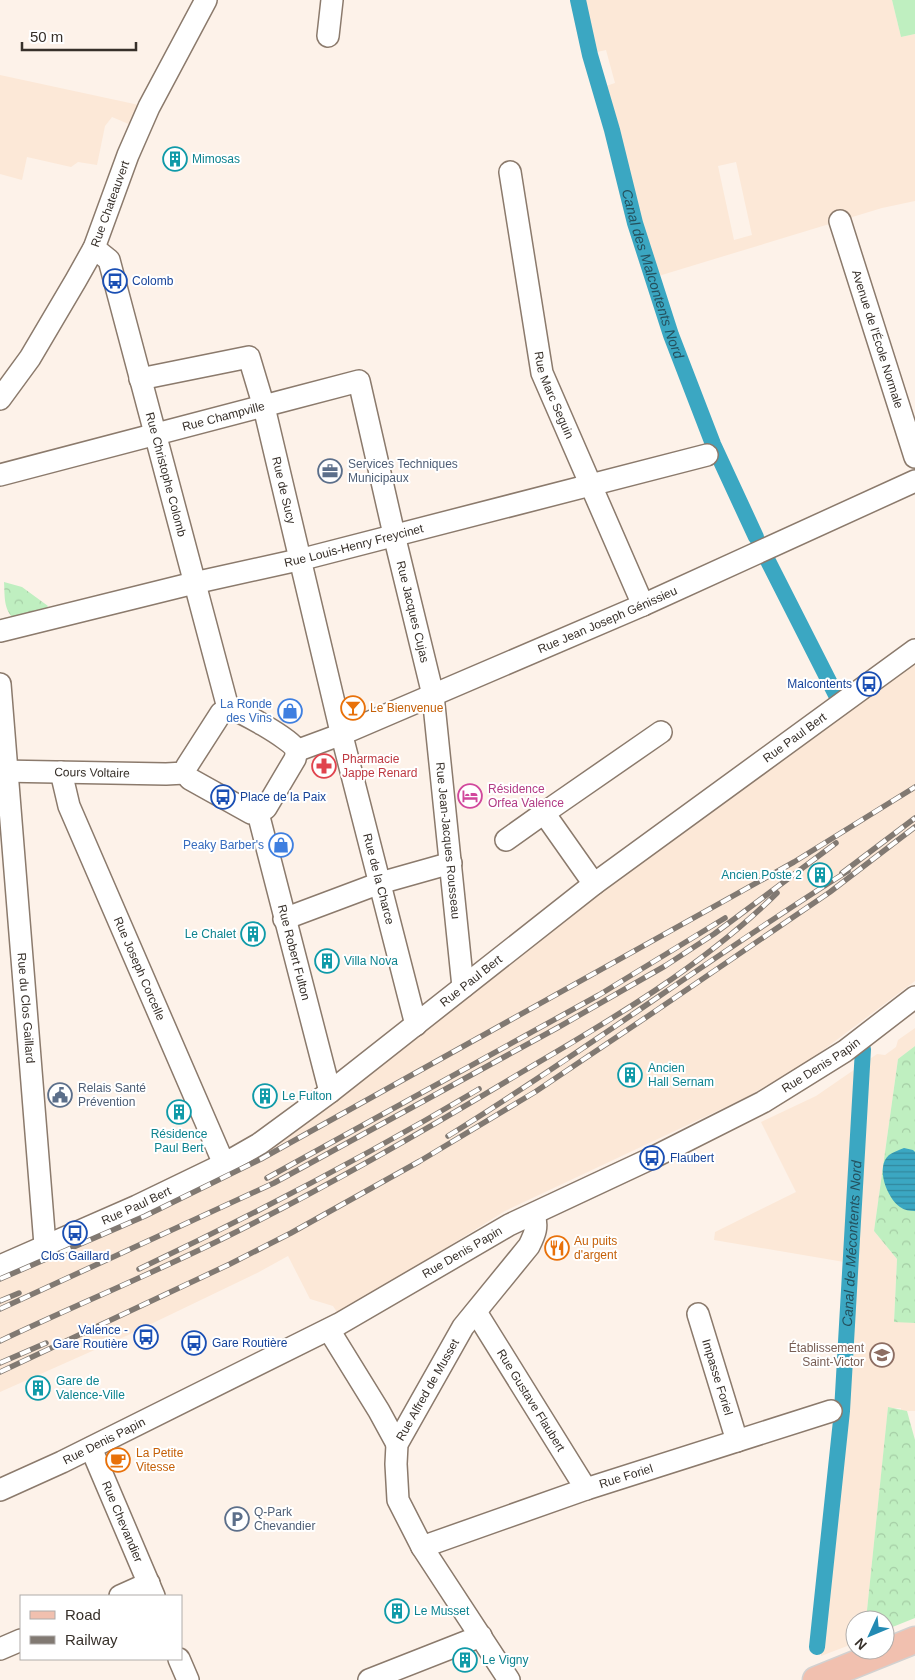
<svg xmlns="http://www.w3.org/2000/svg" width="915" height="1680" font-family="Arial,sans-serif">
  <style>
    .built { fill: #fce8d7; fill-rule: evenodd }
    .green { fill: #bfefc0 }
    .forest { fill: url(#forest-crowns) }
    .water { fill: url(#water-rules) }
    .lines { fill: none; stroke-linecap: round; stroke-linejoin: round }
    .canal { stroke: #3ba7c2; stroke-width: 16 }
    .minor-casing { stroke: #8b7a6c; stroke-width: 24 }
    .major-casing { stroke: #d3d1d0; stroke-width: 29 }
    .minor { stroke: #fff; stroke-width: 21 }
    .major { stroke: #f1c0af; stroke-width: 26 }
    .rail-casing { stroke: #817972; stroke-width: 5.5 }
    .rail { stroke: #fff; stroke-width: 4; stroke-dasharray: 11; stroke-linecap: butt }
    .labels { text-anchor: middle; stroke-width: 4; stroke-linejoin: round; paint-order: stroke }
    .culture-label { font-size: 12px; fill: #0d838f; stroke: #fff; text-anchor: start }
    .street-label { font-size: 12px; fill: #37302a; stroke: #fff }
    .transit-label { font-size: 12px; fill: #164399; stroke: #fff; text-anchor: start }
    .service-label { font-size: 12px; fill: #4e5e75; stroke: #fff; text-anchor: start }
    .shop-label { font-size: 12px; fill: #366cbe; stroke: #fff; text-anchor: end }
    .food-label { font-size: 12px; fill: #c56008; stroke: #fff; text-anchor: start }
    .health-label { font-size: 12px; fill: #be3a42; stroke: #fff; text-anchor: start }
    .hotel-label { font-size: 12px; fill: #b23c85; stroke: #fff; text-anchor: start }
    .education-label { font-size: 12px; fill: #785e54; stroke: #fff; text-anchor: end }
    .water-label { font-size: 14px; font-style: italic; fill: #24515e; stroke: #fff }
  </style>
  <defs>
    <pattern id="forest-crowns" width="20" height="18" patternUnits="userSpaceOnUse" patternTransform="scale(1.25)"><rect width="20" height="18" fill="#bfefc0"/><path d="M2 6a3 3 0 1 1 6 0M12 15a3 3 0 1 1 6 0" fill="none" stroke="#a5cda5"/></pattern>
    <pattern id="water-rules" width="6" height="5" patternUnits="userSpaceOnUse" patternTransform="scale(1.25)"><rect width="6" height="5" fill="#3ba7c2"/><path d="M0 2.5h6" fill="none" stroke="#32889e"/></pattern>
  </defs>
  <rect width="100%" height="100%" fill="#fdf2e9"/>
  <!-- built -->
  <g class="built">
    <path d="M578,0H892L901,37L915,34V201L882,208L652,278L635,223L612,130L590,55ZM606,50L615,83L606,86L597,52ZM736,162L752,235L734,240L718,166Z"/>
    <path d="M0,75L139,105L131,125L112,117L105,126L97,165L78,162L71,167L27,157L22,180L0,174Z"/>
    <path d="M915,660V981L810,1060L747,1097L505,1211L339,1315L333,1306L310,1299L288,1256L259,1272L126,1336L0,1392V1273L225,1173L595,895Z"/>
    <path d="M915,1028V1046L898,1059L874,1231L897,1259L894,1321L915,1323V1411H901V1408H888L866,1620H855V1643L821,1656V1631L847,1387L854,1265L850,1263L714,1240L715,1232L796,1192L761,1122L816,1096L877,1054L885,1055L896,1047L898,1040Z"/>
  </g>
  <!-- green -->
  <path class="green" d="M892,0H915V34L901,37Z"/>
  <!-- forest -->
  <g class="forest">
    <path d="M4,582L22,587L48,606L41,617L18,622C3,612 5,598 4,582Z"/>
    <path d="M915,1046V1323L894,1322L897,1259L874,1231L898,1059Z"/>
    <path d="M888,1407L907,1411L915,1440V1618L885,1630V1620H866Z"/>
  </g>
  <!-- water -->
  <path class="water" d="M904,1148L913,1150L915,1152V1211C910,1211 904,1210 900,1207C887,1198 875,1167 889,1155C893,1152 899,1150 904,1148Z"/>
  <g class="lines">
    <!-- canal -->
    <g class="canal">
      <path id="s1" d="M578,0L590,55L612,130L635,223L671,335L713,444L756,537"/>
      <path d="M767,559L836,695"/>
      <path id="s2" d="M817,1647L842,1411L863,1049"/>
    </g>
    <!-- minor casing -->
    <g class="minor-casing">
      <g id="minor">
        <path d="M328,36L332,0"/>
        <path id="s3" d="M510,172L542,373L643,605"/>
        <path id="s4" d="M840,221L915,457"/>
        <path id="s5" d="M94,248L109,260L228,708"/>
        <path id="s6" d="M140,379L249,357L264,407L341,732L416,1025"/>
        <path id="s7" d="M0,399L30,358L76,280L94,248L128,155L149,107L206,0"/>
        <path id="s8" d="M0,475L359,381L396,543L433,695L463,987"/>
        <path id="s9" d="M0,631L194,583L307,558L707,455"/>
        <path id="s10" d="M0,684L45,1245"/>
        <path d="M228,708C238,709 290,739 295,748C297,752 296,755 295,759L266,808L258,813H251L190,779L185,773L187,766L221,713Z"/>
        <path id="s11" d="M296,751L342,734L643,605L915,481"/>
        <path id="s12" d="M0,771L166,774L185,773"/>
        <path id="s13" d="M61,772L69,806L224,1164"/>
        <path id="s14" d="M258,813L330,1092"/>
        <path d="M544,813L661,732"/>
        <path d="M506,840L544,813L594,884"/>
        <path d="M284,919L380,883L451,863"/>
        <path id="s15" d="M0,1266L137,1206L224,1164L259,1144L330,1092L594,884L915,650"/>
        <path id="s16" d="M476,1312L586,1489"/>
        <path id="s17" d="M698,1314L737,1441"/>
        <path d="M329,1330L379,1411L397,1444"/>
        <path id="s18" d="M91,1448L154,1596"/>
        <path id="s19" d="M0,1490L62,1462L339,1324L509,1225L652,1158L763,1102L845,1051L915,997"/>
        <path id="s20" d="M422,1547L586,1489L831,1411"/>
        <path d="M120,1596L149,1583"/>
        <path d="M0,1649L21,1640"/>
        <path d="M179,1659L188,1680"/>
        <path d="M369,1680L481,1636"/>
        <path id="s21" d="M509,1680L422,1547L398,1500L396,1464L397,1444L463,1327L529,1246C535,1234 538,1227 534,1214"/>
      </g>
    </g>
    <!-- major casing -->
    <g class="major-casing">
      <path id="major" d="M816,1680L915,1640"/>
    </g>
    <!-- minor -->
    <use href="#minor" class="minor"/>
    <!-- major -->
    <use href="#major" class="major"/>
    <!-- rail casing -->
    <g class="rail-casing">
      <g id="rail">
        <path d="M842,873L915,818"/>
        <path d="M448,1136C584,1052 712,956 848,871"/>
        <path d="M267,1178L599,995L725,918"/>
        <path d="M139,1269C255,1214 368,1155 479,1089"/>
        <path d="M0,1279L145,1216L261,1159L794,862L915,787"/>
        <path d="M0,1301L19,1293"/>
        <path d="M0,1309L274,1183L557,1028L665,966L714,934L836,843"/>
        <path d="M0,1341C74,1306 149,1275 222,1239C325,1188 424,1131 522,1072C611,1020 703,966 777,893"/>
        <path d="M0,1363L46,1343"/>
        <path d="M0,1372L230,1264L291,1233L420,1161L535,1092L657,1010L830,892L915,827"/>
      </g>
    </g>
    <!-- rail -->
    <use href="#rail" class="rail"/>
  </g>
  <!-- icons -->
  <defs>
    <g id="building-ring" transform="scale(1.25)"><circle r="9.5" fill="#fff" stroke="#0f9aa8" stroke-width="1.5"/><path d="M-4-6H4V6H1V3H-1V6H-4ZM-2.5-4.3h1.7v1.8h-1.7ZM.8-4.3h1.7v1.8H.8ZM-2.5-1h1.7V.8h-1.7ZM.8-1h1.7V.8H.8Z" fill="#0f9aa8"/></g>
    <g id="bus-ring" transform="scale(1.25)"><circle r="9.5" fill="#fff" stroke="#1a4fb4" stroke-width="1.5"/><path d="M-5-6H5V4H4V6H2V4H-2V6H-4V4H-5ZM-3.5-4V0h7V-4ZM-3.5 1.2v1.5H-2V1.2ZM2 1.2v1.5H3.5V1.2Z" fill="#1a4fb4"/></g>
    <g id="office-ring" transform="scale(1.25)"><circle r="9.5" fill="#fff" stroke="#5c6f8a" stroke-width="1.5"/><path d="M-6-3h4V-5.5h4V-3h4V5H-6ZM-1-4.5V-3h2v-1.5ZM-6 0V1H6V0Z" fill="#5c6f8a"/></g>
    <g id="bar-ring" transform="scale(1.25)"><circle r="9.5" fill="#fff" stroke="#e8710a" stroke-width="1.5"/><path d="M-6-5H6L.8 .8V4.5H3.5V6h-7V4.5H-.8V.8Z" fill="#e8710a"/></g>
    <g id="shop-ring" transform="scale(1.25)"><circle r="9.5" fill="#fff" stroke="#3f7fe0" stroke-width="1.5"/><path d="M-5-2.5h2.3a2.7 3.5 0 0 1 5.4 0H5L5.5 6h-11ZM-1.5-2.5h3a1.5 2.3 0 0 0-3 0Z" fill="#3f7fe0"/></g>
    <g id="pharmacy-ring" transform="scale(1.25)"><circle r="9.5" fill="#fff" stroke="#e0444e" stroke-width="1.5"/><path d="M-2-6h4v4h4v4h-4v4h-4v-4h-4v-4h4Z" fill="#e0444e"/></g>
    <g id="hotel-ring" transform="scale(1.25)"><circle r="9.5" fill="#fff" stroke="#d1479c" stroke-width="1.5"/><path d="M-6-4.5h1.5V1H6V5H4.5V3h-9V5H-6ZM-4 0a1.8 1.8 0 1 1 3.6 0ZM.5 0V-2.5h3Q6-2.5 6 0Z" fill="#d1479c"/></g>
    <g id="civic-ring" transform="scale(1.25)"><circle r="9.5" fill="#fff" stroke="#5c6f8a" stroke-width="1.5"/><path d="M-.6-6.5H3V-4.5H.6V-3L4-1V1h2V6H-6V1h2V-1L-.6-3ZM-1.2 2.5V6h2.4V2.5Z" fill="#5c6f8a"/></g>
    <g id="restaurant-ring" transform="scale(1.25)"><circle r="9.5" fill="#fff" stroke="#e8710a" stroke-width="1.5"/><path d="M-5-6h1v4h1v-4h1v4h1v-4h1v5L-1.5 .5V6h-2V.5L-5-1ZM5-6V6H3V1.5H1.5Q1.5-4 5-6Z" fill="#e8710a"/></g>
    <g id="school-ring" transform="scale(1.25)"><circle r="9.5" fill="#fff" stroke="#8d6e63" stroke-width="1.5"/><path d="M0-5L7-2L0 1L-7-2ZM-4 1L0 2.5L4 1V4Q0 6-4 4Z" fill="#8d6e63"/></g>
    <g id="cafe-ring" transform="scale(1.25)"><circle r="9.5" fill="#fff" stroke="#e8710a" stroke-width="1.5"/><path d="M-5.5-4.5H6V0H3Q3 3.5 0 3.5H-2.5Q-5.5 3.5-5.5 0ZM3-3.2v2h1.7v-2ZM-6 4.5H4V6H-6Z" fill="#e8710a"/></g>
    <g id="parking-ring" transform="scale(1.25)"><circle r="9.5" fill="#fff" stroke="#5c6f8a" stroke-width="1.5"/><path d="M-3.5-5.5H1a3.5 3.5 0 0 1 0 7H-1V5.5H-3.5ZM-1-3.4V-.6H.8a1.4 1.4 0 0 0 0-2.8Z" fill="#5c6f8a"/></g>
  </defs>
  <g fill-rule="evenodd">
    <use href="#building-ring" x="175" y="159"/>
    <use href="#bus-ring" x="115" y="281"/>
    <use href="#office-ring" x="330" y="471"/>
    <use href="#bus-ring" x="869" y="684"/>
    <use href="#bar-ring" x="353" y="708"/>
    <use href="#shop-ring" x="290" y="711"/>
    <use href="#pharmacy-ring" x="324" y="766"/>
    <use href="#hotel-ring" x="470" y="796"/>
    <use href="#bus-ring" x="223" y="797"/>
    <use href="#shop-ring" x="281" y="845"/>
    <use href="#building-ring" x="820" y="875"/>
    <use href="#building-ring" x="253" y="934"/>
    <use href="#building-ring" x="327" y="961"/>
    <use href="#building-ring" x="630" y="1075"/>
    <use href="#civic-ring" x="60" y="1095"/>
    <use href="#building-ring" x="265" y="1096"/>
    <use href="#building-ring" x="179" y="1112"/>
    <use href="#bus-ring" x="652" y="1158"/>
    <use href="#bus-ring" x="75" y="1233"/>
    <use href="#restaurant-ring" x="557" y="1248"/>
    <use href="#bus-ring" x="146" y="1337"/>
    <use href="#bus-ring" x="194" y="1343"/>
    <use href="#school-ring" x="882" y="1355"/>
    <use href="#building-ring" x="38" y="1388"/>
    <use href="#cafe-ring" x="118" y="1460"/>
    <use href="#parking-ring" x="237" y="1519"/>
    <use href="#building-ring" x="397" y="1611"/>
    <use href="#building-ring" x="465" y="1660"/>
  </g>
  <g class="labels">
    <!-- culture labels -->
    <g class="culture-label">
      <text x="192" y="163">Mimosas</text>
      <text x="802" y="879" text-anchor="end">Ancien Poste 2</text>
      <text x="236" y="938" text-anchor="end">Le Chalet</text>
      <text x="344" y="965">Villa Nova</text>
      <text x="648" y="1072">Ancien<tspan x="648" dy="14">Hall Sernam</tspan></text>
      <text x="282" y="1100">Le Fulton</text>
      <text x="179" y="1138" text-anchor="middle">Résidence<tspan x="179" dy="14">Paul Bert</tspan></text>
      <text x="56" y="1385">Gare de<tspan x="56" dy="14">Valence-Ville</tspan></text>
      <text x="414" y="1615">Le Musset</text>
      <text x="482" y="1664">Le Vigny</text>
    </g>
    <!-- street labels -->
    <g class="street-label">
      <text dy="4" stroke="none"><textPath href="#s7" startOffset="225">Rue Chateauvert</textPath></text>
      <text dy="4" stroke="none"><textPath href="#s4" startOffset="124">Avenue de l'École Normale</textPath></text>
      <text dy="4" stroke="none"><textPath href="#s3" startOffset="228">Rue Marc Seguin</textPath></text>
      <text dy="4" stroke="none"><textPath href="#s8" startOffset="231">Rue Champville</textPath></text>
      <text dy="4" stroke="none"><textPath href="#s5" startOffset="241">Rue Christophe Colomb</textPath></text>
      <text dy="4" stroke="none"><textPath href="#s6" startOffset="249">Rue de Sucy</textPath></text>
      <text dy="4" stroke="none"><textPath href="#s9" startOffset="364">Rue Louis-Henry Freycinet</textPath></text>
      <text dy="4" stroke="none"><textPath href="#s8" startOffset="608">Rue Jacques Cujas</textPath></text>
      <text dy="4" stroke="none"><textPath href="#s11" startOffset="338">Rue Jean Joseph Génissieu</textPath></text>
      <text dy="4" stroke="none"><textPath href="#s15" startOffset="959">Rue Paul Bert</textPath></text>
      <text dy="4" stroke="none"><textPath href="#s12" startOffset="92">Cours Voltaire</textPath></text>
      <text dy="4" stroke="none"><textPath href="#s8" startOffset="840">Rue Jean-Jacques Rousseau</textPath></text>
      <text dy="4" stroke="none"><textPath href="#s6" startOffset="649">Rue de la Charce</textPath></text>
      <text dy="4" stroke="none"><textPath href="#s14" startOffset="144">Rue Robert Fulton</textPath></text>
      <text dy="4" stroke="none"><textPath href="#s13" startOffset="212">Rue Joseph Corcelle</textPath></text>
      <text dy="4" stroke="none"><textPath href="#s15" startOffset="554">Rue Paul Bert</textPath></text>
      <text dy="4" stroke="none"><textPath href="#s10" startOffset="325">Rue du Clos Gaillard</textPath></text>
      <text dy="4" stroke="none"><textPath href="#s19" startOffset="925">Rue Denis Papin</textPath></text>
      <text dy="4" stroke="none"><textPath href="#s15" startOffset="149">Rue Paul Bert</textPath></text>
      <text dy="4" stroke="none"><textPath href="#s19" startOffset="520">Rue Denis Papin</textPath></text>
      <text dy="4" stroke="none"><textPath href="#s17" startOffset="66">Impasse Foriel</textPath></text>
      <text dy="4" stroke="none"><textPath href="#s21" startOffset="330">Rue Alfred de Musset</textPath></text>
      <text dy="4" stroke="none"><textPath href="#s16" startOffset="104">Rue Gustave Flaubert</textPath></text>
      <text dy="4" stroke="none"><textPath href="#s19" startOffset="115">Rue Denis Papin</textPath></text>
      <text dy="4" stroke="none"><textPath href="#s20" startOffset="216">Rue Foriel</textPath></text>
      <text dy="4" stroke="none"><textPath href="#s18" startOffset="80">Rue Chevandier</textPath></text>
    </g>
    <!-- transit labels -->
    <g class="transit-label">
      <text x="132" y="285">Colomb</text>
      <text x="852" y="688" text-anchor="end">Malcontents</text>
      <text x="240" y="801">Place de la Paix</text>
      <text x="670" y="1162">Flaubert</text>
      <text x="75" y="1260" text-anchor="middle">Clos Gaillard</text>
      <text x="128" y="1334" text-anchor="end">Valence -<tspan x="128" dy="14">Gare Routière</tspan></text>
      <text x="212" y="1347">Gare Routière</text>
    </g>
    <!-- service labels -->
    <g class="service-label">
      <text x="348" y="468">Services Techniques<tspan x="348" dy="14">Municipaux</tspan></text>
      <text x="78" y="1092">Relais Santé<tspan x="78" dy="14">Prévention</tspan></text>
      <text x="254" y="1516">Q-Park<tspan x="254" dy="14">Chevandier</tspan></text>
    </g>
    <!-- shop labels -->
    <g class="shop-label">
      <text x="272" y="708">La Ronde<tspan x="272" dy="14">des Vins</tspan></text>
      <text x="264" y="849">Peaky Barber's</text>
    </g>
    <!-- food labels -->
    <g class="food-label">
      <text x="370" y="712">Le Bienvenue</text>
      <text x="574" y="1245">Au puits<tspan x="574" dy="14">d'argent</tspan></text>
      <text x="136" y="1457">La Petite<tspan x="136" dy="14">Vitesse</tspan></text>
    </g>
    <!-- health labels -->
    <g class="health-label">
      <text x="342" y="763">Pharmacie<tspan x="342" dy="14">Jappe Renard</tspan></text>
    </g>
    <!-- hotel labels -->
    <g class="hotel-label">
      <text x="488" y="793">Résidence<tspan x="488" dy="14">Orfea Valence</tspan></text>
    </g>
    <!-- education labels -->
    <g class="education-label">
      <text x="864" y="1352">Établissement<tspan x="864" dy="14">Saint-Victor</tspan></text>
    </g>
    <!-- water labels -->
    <g class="water-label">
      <text dy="5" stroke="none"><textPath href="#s1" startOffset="284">Canal des Malcontents Nord</textPath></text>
      <text dy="5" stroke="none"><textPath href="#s2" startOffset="405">Canal de Mécontents Nord</textPath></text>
    </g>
  </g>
  <!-- legend -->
  <rect x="20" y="1595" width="162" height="65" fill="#ffffff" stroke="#afacaa"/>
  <rect x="30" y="1611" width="25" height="8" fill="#f1c0af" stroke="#afacaa"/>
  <text x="65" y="1620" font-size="15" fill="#37302a">Road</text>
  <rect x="30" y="1636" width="25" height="8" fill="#817972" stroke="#afacaa"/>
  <text x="65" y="1645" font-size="15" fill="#37302a">Railway</text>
  <!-- north arrow -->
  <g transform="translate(870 1635) rotate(226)"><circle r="24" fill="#ffffff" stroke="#afacaa"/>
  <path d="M0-4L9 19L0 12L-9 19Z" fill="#238ab3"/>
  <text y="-8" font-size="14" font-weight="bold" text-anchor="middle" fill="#37302a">N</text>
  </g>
  <!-- scale -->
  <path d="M22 42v8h114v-8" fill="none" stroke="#37302a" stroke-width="2.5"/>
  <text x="30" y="42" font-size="15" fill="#37302a" stroke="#ffffff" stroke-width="4" paint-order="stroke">50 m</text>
</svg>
